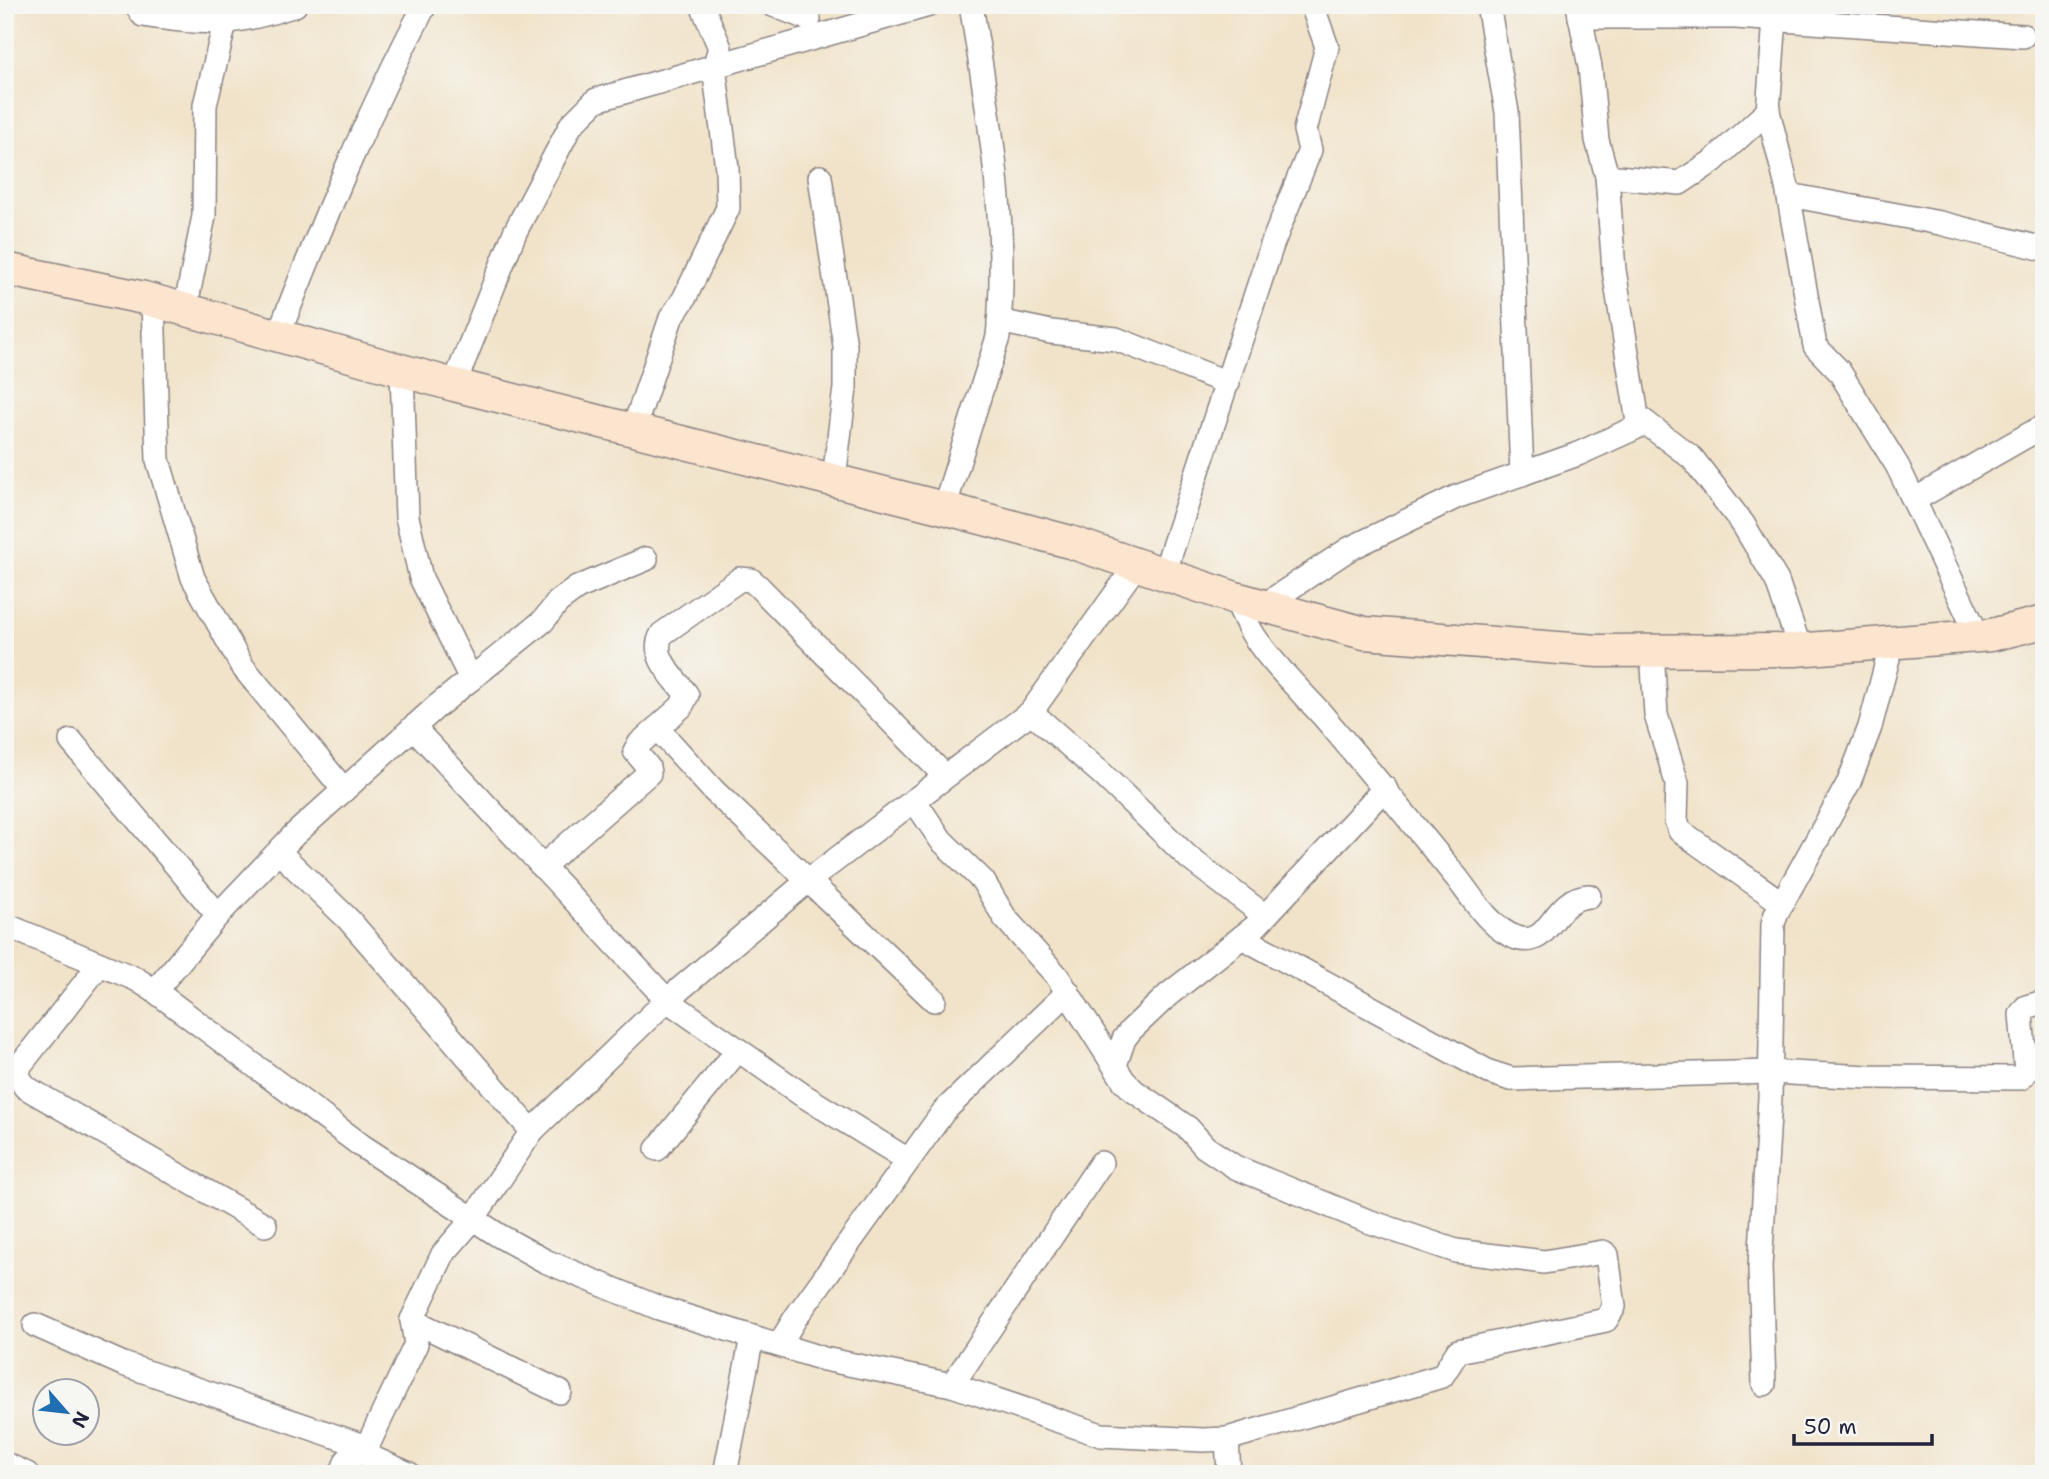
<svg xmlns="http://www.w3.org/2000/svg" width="2049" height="1479" font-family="'Shantell Sans',sans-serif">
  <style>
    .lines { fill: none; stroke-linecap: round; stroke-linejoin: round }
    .street-casing { stroke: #8a8282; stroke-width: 26 }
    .secondary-casing { stroke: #8a8282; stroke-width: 35 }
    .street { stroke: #fff; stroke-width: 23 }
    .secondary { stroke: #fce5cf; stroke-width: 32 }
  </style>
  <rect width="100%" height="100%" fill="#f6f6f2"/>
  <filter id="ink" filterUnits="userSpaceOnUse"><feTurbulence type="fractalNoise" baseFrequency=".0143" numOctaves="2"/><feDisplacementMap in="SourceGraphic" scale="14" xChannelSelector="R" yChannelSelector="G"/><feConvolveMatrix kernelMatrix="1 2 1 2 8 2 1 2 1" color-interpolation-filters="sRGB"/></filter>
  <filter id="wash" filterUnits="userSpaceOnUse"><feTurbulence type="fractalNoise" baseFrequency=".00686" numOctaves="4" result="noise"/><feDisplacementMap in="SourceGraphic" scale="28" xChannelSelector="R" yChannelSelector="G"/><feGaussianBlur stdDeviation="1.57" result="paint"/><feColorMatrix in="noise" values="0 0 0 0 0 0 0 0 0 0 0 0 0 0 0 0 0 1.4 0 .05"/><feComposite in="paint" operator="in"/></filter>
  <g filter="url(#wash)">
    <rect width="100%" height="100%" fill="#f1e3c9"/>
  </g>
  <g filter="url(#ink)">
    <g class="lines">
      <!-- street casing -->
      <g class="street-casing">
        <g id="street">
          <path d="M136,5L143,15C206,25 233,26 295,5"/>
          <path d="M773,5L809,19"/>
          <path d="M1488,5L1507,112L1522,474"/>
          <path d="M1578,5L1590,67L1597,140L1607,176L1614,270L1637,416L1692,458L1743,524L1777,581L1800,649"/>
          <path d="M1580,17H1735L2023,36"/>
          <path d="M1775,19L1768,111L1787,187L1815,346L1839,371L1898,467L1978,636"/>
          <path d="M1607,176L1680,183L1713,161L1768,111"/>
          <path d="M820,177L845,346V388L834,479"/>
          <path d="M1789,195L1940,223L2044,249"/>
          <path d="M153,301L158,460L193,578L242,666L344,790"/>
          <path d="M185,310L204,216L205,105L225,23"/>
          <path d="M999,321L1051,332L1116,339L1228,383"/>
          <path d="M278,336C322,223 368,112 425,5"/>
          <path d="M402,371L407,517L421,578L471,679"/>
          <path d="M454,385L515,232L571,125L596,100L929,5"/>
          <path d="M633,431L671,318L684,299L728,208L727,168L714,67L720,48L702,5"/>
          <path d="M1914,500L2044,426"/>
          <path d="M944,508L998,337C1009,226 989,114 971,5"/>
          <path d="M1164,574L1272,245L1310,150L1305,130L1327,47L1312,5"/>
          <path d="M1235,598C1241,610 1247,625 1254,636C1273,665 1301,691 1324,717C1369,770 1413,824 1457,878C1472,898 1492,930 1517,938C1552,949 1551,898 1589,896"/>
          <path d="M1263,606L1349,549L1456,497L1578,454L1646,423"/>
          <path d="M1652,650L1656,715L1677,783L1676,820L1680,831L1782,903"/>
          <path d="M1031,712L1102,774L1189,858L1265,916"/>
          <path d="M413,727L667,1000L801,1094L908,1160"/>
          <path d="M657,728L713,790L934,1000"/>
          <path d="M71,741L218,915"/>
          <path d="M279,852L349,920L532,1131"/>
          <path d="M542,867L649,773L648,767L635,751L640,743L681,707L687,695C674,677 649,656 662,634L740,579L751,580L758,586L945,776"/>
          <path d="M5,925L136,979L155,991L362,1146L498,1235L545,1261L659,1308L824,1359L952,1385L1101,1435L1203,1440L1227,1439L1442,1376L1458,1351L1606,1320L1614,1307L1607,1255L1603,1252L1544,1262L1456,1251L1365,1220L1235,1167L1205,1147L1188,1128L1134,1091L1124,1081L1057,976L1005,918L983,881L941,840L914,800"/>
          <path d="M1242,937L1489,1072L1511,1079L1771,1072L1869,1077L2021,1078L2026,1072L2021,1014L2026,1007L2044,1002"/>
          <path d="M100,964L21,1064L17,1074L25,1087L265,1225"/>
          <path d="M155,991L218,915L294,835L436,707L543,621L558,602L577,588L646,559"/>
          <path d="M1115,1065L1124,1039L1131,1030L1168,995L1256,926L1385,788"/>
          <path d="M657,1149L738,1050"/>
          <path d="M412,1320L560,1392"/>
          <path d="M35,1325L123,1364L367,1447"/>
          <path d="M779,1345L796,1317L944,1111L1068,992"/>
          <path d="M1764,1384L1760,1267L1770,1098L1773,924L1776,914L1849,782L1870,727L1892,643"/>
          <path d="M952,1385L1101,1163"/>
          <path d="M1227,1439L1229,1474"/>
          <path d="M361,1453L409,1474"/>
          <path d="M5,1464L27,1474"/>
          <path d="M341,1474L347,1460L367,1447L416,1344L412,1320L443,1254L473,1219L532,1131L667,1000L809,880L1031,712L1137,564"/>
          <path d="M725,1474L752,1337"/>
        </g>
      </g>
      <!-- secondary casing -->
      <g class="secondary-casing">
        <path id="secondary" d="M5,269L144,298L454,385L944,508L1070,542L1235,598L1364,633L1598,651L1795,650L1991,635L2044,622"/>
      </g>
      <!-- street -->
      <use href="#street" class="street"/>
      <!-- secondary -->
      <use href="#secondary" class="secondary"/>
    </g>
  </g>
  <!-- margin -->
  <rect width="2049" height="1479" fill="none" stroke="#f6f6f2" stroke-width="28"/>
  <!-- north arrow -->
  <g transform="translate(66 1412) rotate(118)"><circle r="33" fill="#f6f6f2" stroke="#a1a1a9" stroke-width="2"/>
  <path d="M0-5L12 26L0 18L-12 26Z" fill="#1f6fb2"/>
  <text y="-10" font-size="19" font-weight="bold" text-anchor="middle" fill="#22223b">N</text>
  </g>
  <!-- scale -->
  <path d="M1794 1434v10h138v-10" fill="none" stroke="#22223b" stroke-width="3.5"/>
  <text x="1804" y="1434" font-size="21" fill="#22223b" stroke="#f6f6f2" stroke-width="5" paint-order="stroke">50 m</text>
</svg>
